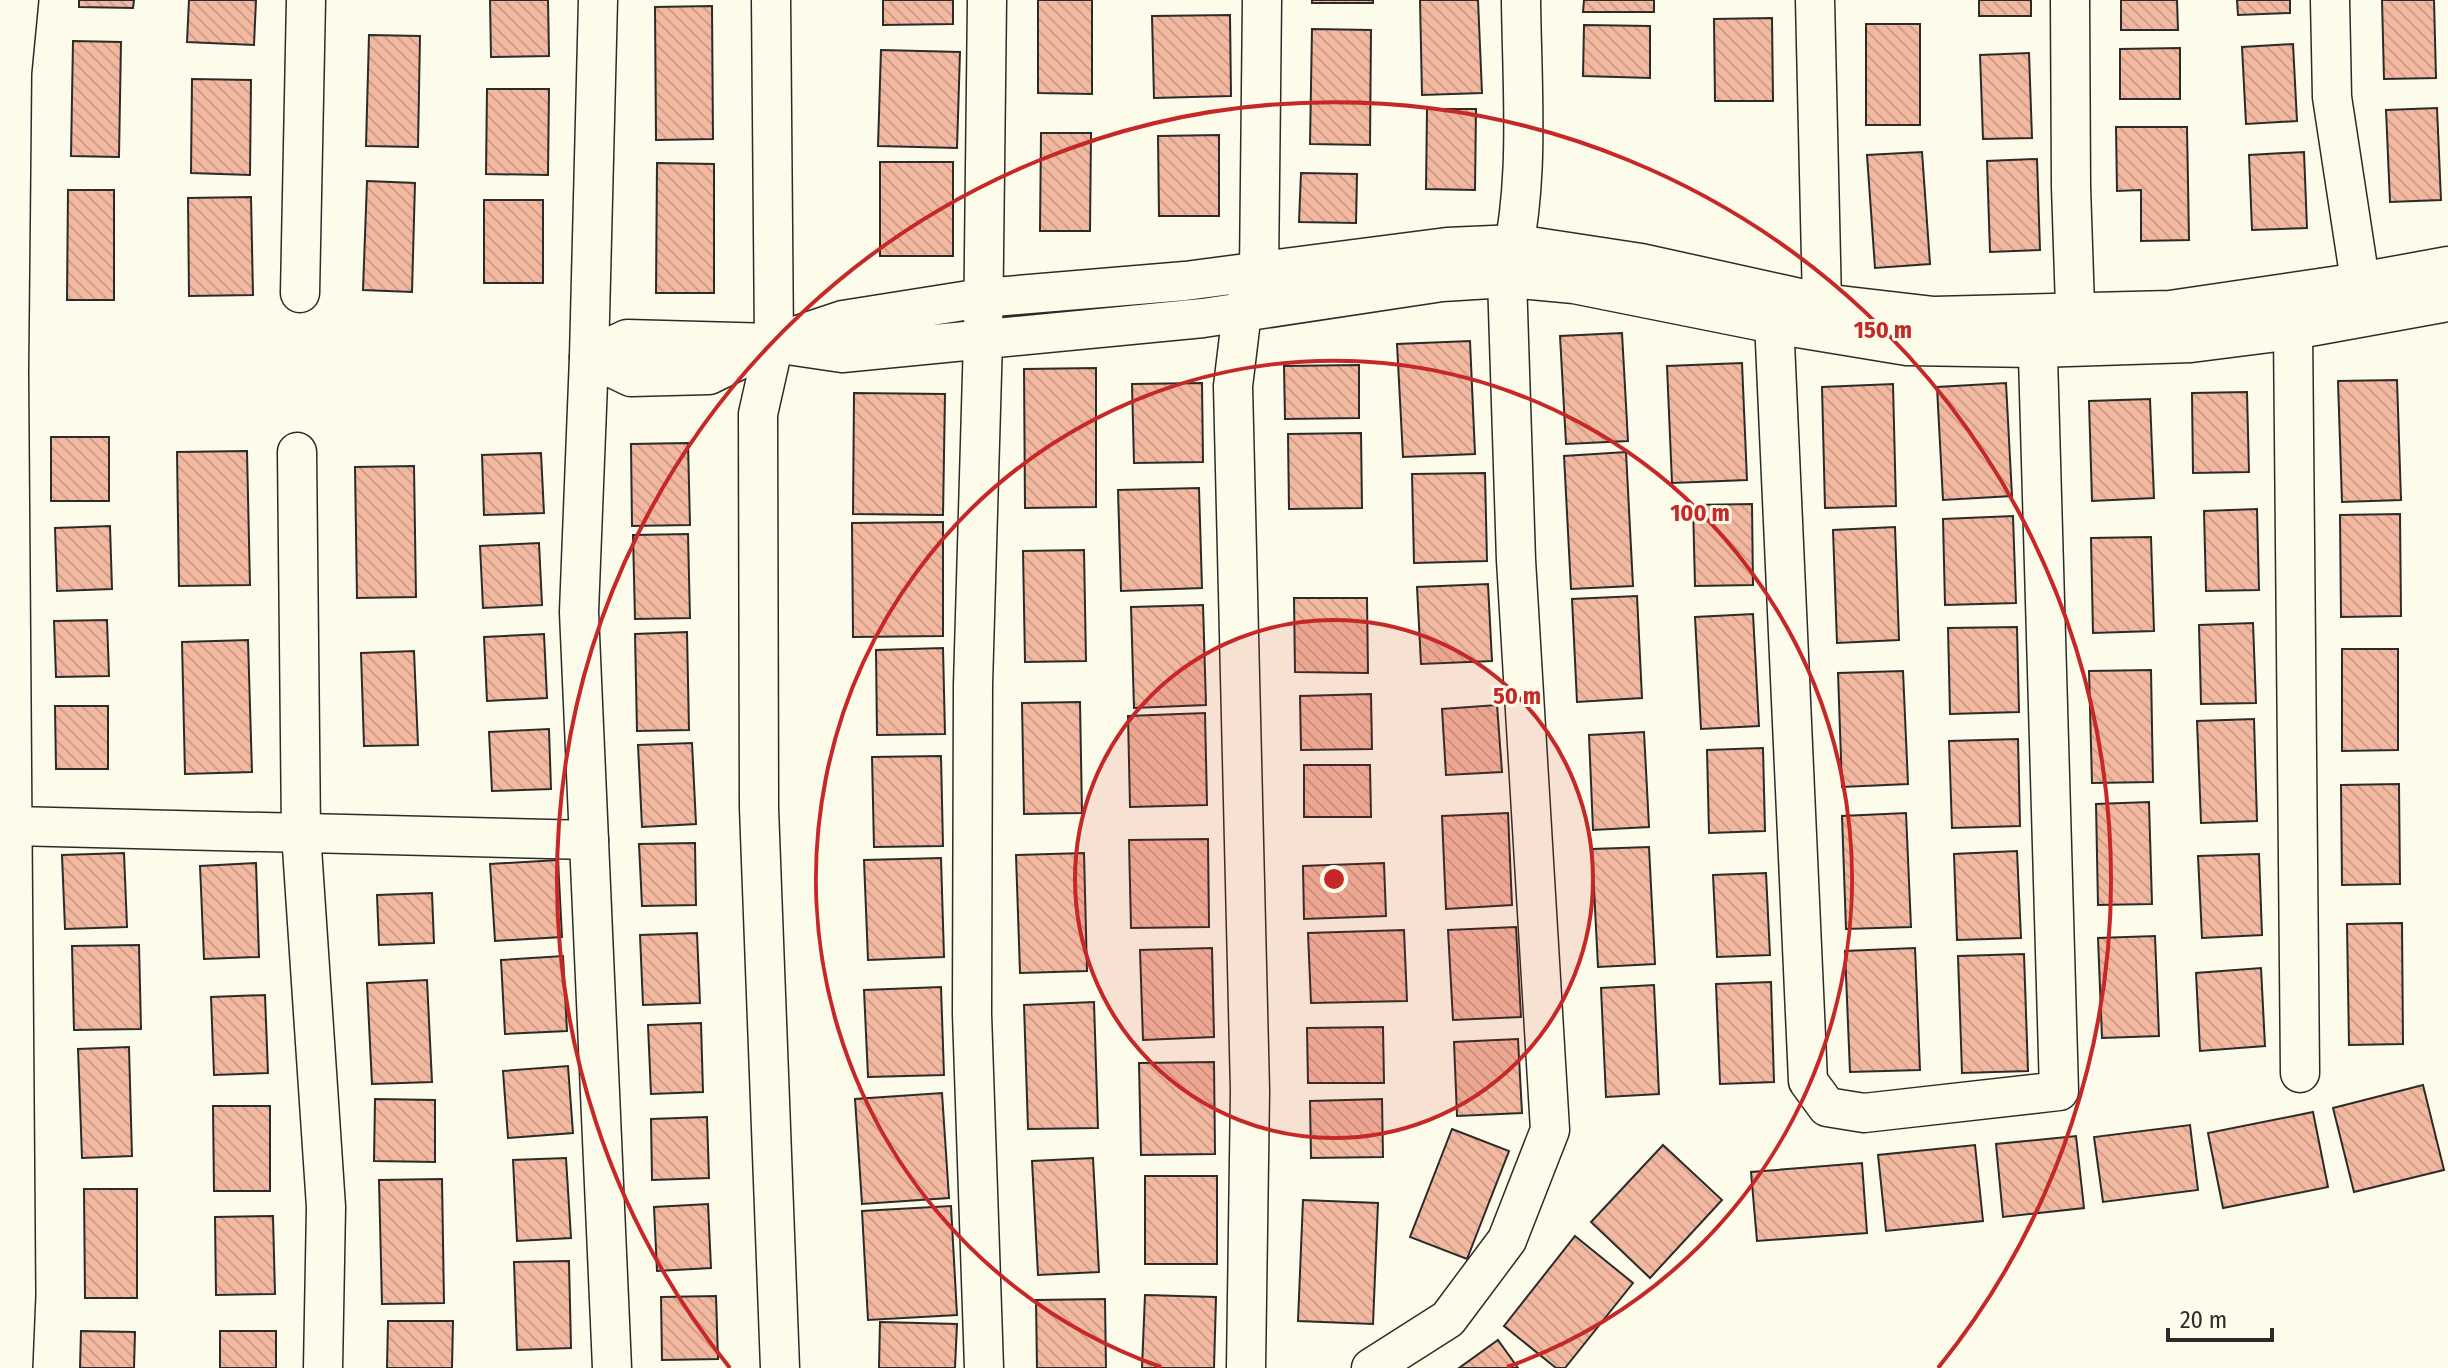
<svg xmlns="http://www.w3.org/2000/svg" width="2448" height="1368" font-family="'Fira Sans Condensed',sans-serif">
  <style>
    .building { fill: url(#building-back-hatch); stroke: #2b2b2b; stroke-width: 2 }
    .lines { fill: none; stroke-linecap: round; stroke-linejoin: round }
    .minor-casing { stroke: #2b2b2b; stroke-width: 41 }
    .minor { stroke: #fdfbea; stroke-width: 38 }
    .ring { fill: none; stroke: #c62828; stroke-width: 4 }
    .centre { fill: #c62828; stroke: #fdfbea; stroke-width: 4 }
    .ring-label { font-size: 24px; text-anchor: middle; font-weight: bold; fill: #c62828; stroke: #fdfbea; stroke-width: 6; stroke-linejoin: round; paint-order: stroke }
  </style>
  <defs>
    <pattern id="building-back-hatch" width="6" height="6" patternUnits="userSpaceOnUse" patternTransform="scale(2)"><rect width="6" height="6" fill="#f2b8a0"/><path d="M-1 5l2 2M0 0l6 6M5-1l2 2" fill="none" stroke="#d09e8a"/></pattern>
  </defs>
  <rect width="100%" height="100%" fill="#fdfbea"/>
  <!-- building -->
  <g class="building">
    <path d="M79,0H134L133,8L79,7Z"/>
    <path d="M189,0H256L254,45L187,42Z"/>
    <path d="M490,0H548L549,56L491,57Z"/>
    <path d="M883,0H953V24L883,25Z"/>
    <path d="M1038,0H1092V94L1038,93Z"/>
    <rect x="1312" y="0" width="61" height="3"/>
    <path d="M1420,0H1478L1482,93L1422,95Z"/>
    <path d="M1584,0H1654V12H1583Z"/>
    <rect x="1979" y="0" width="52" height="16"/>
    <path d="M2121,0H2177L2178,30H2121Z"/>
    <path d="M2237,0H2290V13L2238,15Z"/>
    <path d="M2382,0H2434L2436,78L2384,79Z"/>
    <path d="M712,6L713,139L656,140L655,7Z"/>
    <path d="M1230,15L1231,96L1154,98L1152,16Z"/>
    <path d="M1772,18L1773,101H1715L1714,19Z"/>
    <rect x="1866" y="24" width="54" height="101"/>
    <path d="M1584,25L1650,26V78L1583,76Z"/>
    <path d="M1312,29L1371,30L1370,145L1310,144Z"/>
    <path d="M369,35L420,36L418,147L366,146Z"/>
    <path d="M73,41L121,42L119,157L71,156Z"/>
    <path d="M2293,44L2297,121L2246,124L2242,47Z"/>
    <path d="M2180,48V99H2120V49Z"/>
    <path d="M881,50L960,52L957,148L878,146Z"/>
    <path d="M2029,53L2032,138L1983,139L1980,55Z"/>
    <path d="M192,79L251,80L250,175L191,173Z"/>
    <path d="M487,89H549L548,175L486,174Z"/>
    <path d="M2437,108L2441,200L2390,202L2386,110Z"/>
    <path d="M1427,109H1476L1475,190L1426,189Z"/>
    <path d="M2116,127H2187L2189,240L2141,241V190L2117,191Z"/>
    <path d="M1041,133H1091L1090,231H1040Z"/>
    <path d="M1219,135V216H1159L1158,136Z"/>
    <path d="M1922,152L1930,264L1875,268L1867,155Z"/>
    <path d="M2304,152L2307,228L2252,230L2249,155Z"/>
    <path d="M2037,159L2040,250L1990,252L1987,161Z"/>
    <rect x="880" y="162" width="73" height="94"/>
    <path d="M657,163L714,164V293H656Z"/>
    <path d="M1301,173L1357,174L1356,223L1299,222Z"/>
    <path d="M367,181L415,183L412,292L363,290Z"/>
    <path d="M68,190H114V300H67Z"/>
    <path d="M251,197L253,295L189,296L188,198Z"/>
    <rect x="484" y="200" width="59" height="83"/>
    <path d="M1622,333L1628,441L1566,444L1560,336Z"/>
    <path d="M1470,341L1475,454L1403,457L1397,344Z"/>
    <path d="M1742,363L1747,480L1672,483L1667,366Z"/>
    <path d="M1359,365V418L1285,419L1284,366Z"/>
    <path d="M1096,368V507L1025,508L1024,369Z"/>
    <path d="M2397,380L2401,500L2342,502L2338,381Z"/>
    <path d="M1202,383L1203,462L1134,463L1132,384Z"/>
    <path d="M2006,383L2012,496L1943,500L1937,387Z"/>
    <path d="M1893,384L1896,506L1825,508L1822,387Z"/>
    <path d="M2247,392L2249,472L2193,473L2192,393Z"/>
    <path d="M854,393L945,394L943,515L853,514Z"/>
    <path d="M2150,399L2154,498L2092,501L2089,401Z"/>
    <path d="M1361,433L1362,508L1289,509L1288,434Z"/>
    <rect x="51" y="437" width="58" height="64"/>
    <path d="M688,443L690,525L632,526L631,444Z"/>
    <path d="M247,451L250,585L179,586L177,452Z"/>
    <path d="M1626,452L1633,586L1571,589L1564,456Z"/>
    <path d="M541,453L544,513L484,515L482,455Z"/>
    <path d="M414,466L416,597L357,598L355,467Z"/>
    <path d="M1485,473L1487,561L1414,563L1412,474Z"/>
    <path d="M1199,488L1202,588L1121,591L1118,490Z"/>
    <path d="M1752,504L1753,585L1695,586L1693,505Z"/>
    <path d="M2257,509L2259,590L2206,591L2204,511Z"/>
    <path d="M2400,514L2401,616L2341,617L2340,515Z"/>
    <path d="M2013,516L2016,603L1945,605L1943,519Z"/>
    <path d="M943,522V636L853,637L852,523Z"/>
    <path d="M110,526L112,589L57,591L55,528Z"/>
    <path d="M1895,527L1899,640L1837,643L1833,530Z"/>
    <path d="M688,534L690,618L635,619L633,535Z"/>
    <path d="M2151,537L2154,631L2093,633L2091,538Z"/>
    <path d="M539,543L542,605L483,608L480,546Z"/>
    <path d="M1084,550L1086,661L1025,662L1023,551Z"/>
    <path d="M1488,584L1492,661L1421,664L1417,587Z"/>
    <path d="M1637,596L1642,698L1577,702L1572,599Z"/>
    <path d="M1294,598H1367L1368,673L1295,672Z"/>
    <path d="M1203,605L1206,705L1134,708L1131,607Z"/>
    <path d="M1753,614L1759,726L1701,729L1695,617Z"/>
    <path d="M107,620L109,676L56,677L54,621Z"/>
    <path d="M2253,623L2256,703L2201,704L2199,625Z"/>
    <path d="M2017,627L2019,712L1950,714L1948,628Z"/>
    <path d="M687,632L689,730L637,731L635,634Z"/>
    <path d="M544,634L547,698L487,701L484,637Z"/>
    <path d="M248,640L252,772L185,774L182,642Z"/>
    <path d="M943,648L945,734L877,735L876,650Z"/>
    <path d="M2342,649H2398V750L2342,751Z"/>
    <path d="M414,651L418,745L364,746L361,653Z"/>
    <path d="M2151,670L2153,782L2092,783L2089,671Z"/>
    <path d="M1903,671L1908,784L1842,787L1838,673Z"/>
    <path d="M1371,694L1372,749L1301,750L1300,696Z"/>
    <path d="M1080,702L1082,813L1024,814L1022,703Z"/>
    <path d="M1497,705L1502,772L1446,775L1442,709Z"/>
    <path d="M55,706H108V769H56Z"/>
    <path d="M1205,713L1207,805L1130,807L1128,716Z"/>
    <path d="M2254,719L2257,821L2201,823L2197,721Z"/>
    <path d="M549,729L551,789L492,791L489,732Z"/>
    <path d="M1644,732L1649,827L1593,830L1589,735Z"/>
    <path d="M2018,739L2020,826L1952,828L1949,741Z"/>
    <path d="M692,743L696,824L642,827L638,745Z"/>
    <path d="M1763,748L1765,831L1709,833L1707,750Z"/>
    <path d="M941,756L943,846L874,847L872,757Z"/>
    <path d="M1304,765H1370L1371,817H1304Z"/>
    <path d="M2399,784L2400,884L2342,885L2341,785Z"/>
    <path d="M2149,802L2152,904L2098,905L2096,804Z"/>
    <path d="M1508,813L1512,905L1446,909L1442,816Z"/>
    <path d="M1906,813L1911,927L1846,929L1842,816Z"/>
    <path d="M1208,839L1209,927L1131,928L1129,840Z"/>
    <path d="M695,843L696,905L642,906L639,844Z"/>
    <path d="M1649,847L1655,964L1598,967L1592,849Z"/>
    <path d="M2017,851L2021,938L1957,940L1954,854Z"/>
    <path d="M124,853L127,927L65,929L62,855Z"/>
    <path d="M1084,853L1087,971L1020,973L1016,855Z"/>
    <path d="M2259,854L2262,935L2202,938L2198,856Z"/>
    <path d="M941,858L944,957L868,960L864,860Z"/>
    <path d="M558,860L562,937L495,941L490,864Z"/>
    <path d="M256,863L259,957L204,959L200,866Z"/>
    <path d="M1384,863L1386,916L1304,919L1303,866Z"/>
    <path d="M1766,873L1770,955L1717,957L1713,875Z"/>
    <path d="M432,893L434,943L379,945L377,895Z"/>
    <path d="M2402,923L2403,1044L2349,1045L2347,924Z"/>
    <path d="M1516,927L1521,1017L1453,1020L1448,930Z"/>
    <path d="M1404,930L1407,1001L1311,1003L1308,933Z"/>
    <path d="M697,933L700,1003L643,1005L640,935Z"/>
    <path d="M2155,936L2159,1036L2102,1038L2098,938Z"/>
    <path d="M139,945L141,1029L74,1030L72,946Z"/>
    <path d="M1212,948L1214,1037L1143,1040L1140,950Z"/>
    <path d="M1915,948L1920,1070L1850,1072L1845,951Z"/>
    <path d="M2024,954L2028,1071L1962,1073L1958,956Z"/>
    <path d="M563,956L567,1031L505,1034L501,960Z"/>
    <path d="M2261,968L2265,1046L2200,1051L2196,973Z"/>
    <path d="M427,980L432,1082L372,1084L367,983Z"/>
    <path d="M1771,982L1774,1082L1720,1084L1716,984Z"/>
    <path d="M1654,985L1659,1094L1606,1097L1601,988Z"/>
    <path d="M941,987L944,1075L868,1077L864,990Z"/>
    <path d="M265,995L268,1073L214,1075L211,997Z"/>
    <path d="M1094,1002L1098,1128L1028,1129L1024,1005Z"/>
    <path d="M701,1023L703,1092L651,1094L648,1025Z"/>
    <path d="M1383,1027L1384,1083H1308L1307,1028Z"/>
    <path d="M1518,1039L1522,1113L1457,1116L1454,1042Z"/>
    <path d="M129,1047L132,1156L82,1158L78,1049Z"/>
    <path d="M1214,1062L1215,1154L1141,1155L1139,1063Z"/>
    <path d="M568,1066L573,1133L508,1138L503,1071Z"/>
    <path d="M2423,1085L2444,1170L2354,1192L2333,1108Z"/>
    <path d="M942,1093L949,1198L862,1204L855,1099Z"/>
    <path d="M375,1099L435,1100V1162L374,1161Z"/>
    <path d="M1382,1099L1383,1157L1311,1158L1310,1101Z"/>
    <path d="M213,1106H270V1191H214Z"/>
    <path d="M2313,1112L2328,1187L2223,1208L2208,1133Z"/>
    <path d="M707,1117L709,1178L652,1180L651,1119Z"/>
    <path d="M2190,1125L2198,1190L2103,1202L2094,1137Z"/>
    <path d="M1452,1129L1509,1151L1467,1259L1410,1237Z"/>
    <path d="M2076,1136L2084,1208L2003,1217L1996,1144Z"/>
    <path d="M1663,1145L1722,1200L1650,1278L1591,1222Z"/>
    <path d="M1975,1145L1983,1221L1886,1231L1878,1155Z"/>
    <path d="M566,1158L571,1238L517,1241L513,1160Z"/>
    <path d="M1093,1158L1099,1272L1038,1275L1032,1161Z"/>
    <path d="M1862,1163L1867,1233L1757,1241L1751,1172Z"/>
    <rect x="1145" y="1176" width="72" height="88"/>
    <path d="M442,1179L444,1303L382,1304L379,1180Z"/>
    <path d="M84,1189H137V1298H85Z"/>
    <path d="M1303,1200L1378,1203L1373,1324L1298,1321Z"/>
    <path d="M708,1204L711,1268L657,1271L654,1207Z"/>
    <path d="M951,1206L957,1315L868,1320L862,1211Z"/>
    <path d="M273,1216L275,1294L216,1295L215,1217Z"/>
    <path d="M1575,1236L1633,1283L1565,1368H1556L1504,1326Z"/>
    <path d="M569,1261L571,1348L517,1350L514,1262Z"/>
    <path d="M1145,1295L1216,1297L1214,1368H1142Z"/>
    <path d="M716,1296L718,1359L662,1360L661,1297Z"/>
    <path d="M1105,1299L1106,1368H1037L1036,1300Z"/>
    <path d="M388,1321H453L452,1368H387Z"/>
    <path d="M880,1322L957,1324L955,1368H879Z"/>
    <path d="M81,1331L135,1332L134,1368H80Z"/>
    <rect x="220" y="1331" width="56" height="37"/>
    <path d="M1498,1340L1518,1368H1459Z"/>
  </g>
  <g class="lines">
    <!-- minor casing -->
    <g class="minor-casing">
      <g id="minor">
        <path d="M598,0L589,357L579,612L612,1368"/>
        <path d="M771,0L774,343L758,414L759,808L780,1368"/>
        <path d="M1815,0L1822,303L1826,325"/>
        <path d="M2070,0L2071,187L2076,336"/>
        <path d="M2330,0L2332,97L2364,307"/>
        <path d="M2448,266L2360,282L2170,310L1934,316L1822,303L1641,263L1516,244L1447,247L1185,281L982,298L843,320L774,343L709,375L631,377L589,357L627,339L774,343L842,353L1203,318L1442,282L1507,278L1574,284L1774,324L1907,346L2038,348L2191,343L2293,330L2448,302"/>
        <path d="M300,293L306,0"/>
        <path d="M1773,298L1808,1081L1827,1107L1864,1113L2059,1091L2037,322"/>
        <path d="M2286,304L2293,330L2300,1073"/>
        <path d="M297,452L301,833L326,1207L323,1368"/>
        <path d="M13,826L589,840"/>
        <path d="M13,1368L16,1295L9,371L12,73L19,0"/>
        <path d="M984,1368L972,1014L973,685L983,339L987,0"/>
        <path d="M1246,1368L1250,1091L1233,386L1242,312L1259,272L1262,0"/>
        <path d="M1371,1368L1448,1319L1507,1240L1550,1130L1516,560L1507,278C1531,188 1522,92 1521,0"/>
      </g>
    </g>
    <!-- minor -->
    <use href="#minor" class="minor"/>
  </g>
  <!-- distance rings -->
  <circle cx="1334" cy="879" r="259" fill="#c62828" fill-opacity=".12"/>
  <g class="ring">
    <circle cx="1334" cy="879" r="259"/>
    <path d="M1161 1367A518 518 0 1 1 1507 1367"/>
    <path d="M730 1368A777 777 0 1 1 1938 1368"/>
  </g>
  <circle cx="1334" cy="879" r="12" class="centre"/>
  <g class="ring-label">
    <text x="1883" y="338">150 m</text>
    <text x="1700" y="521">100 m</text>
    <text x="1517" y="704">50 m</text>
  </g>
  <!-- scale -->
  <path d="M2168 1328v12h104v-12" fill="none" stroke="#2b2b2b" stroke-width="4"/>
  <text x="2180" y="1328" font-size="24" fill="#2b2b2b" stroke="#fdfbea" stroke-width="6" paint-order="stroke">20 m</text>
</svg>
